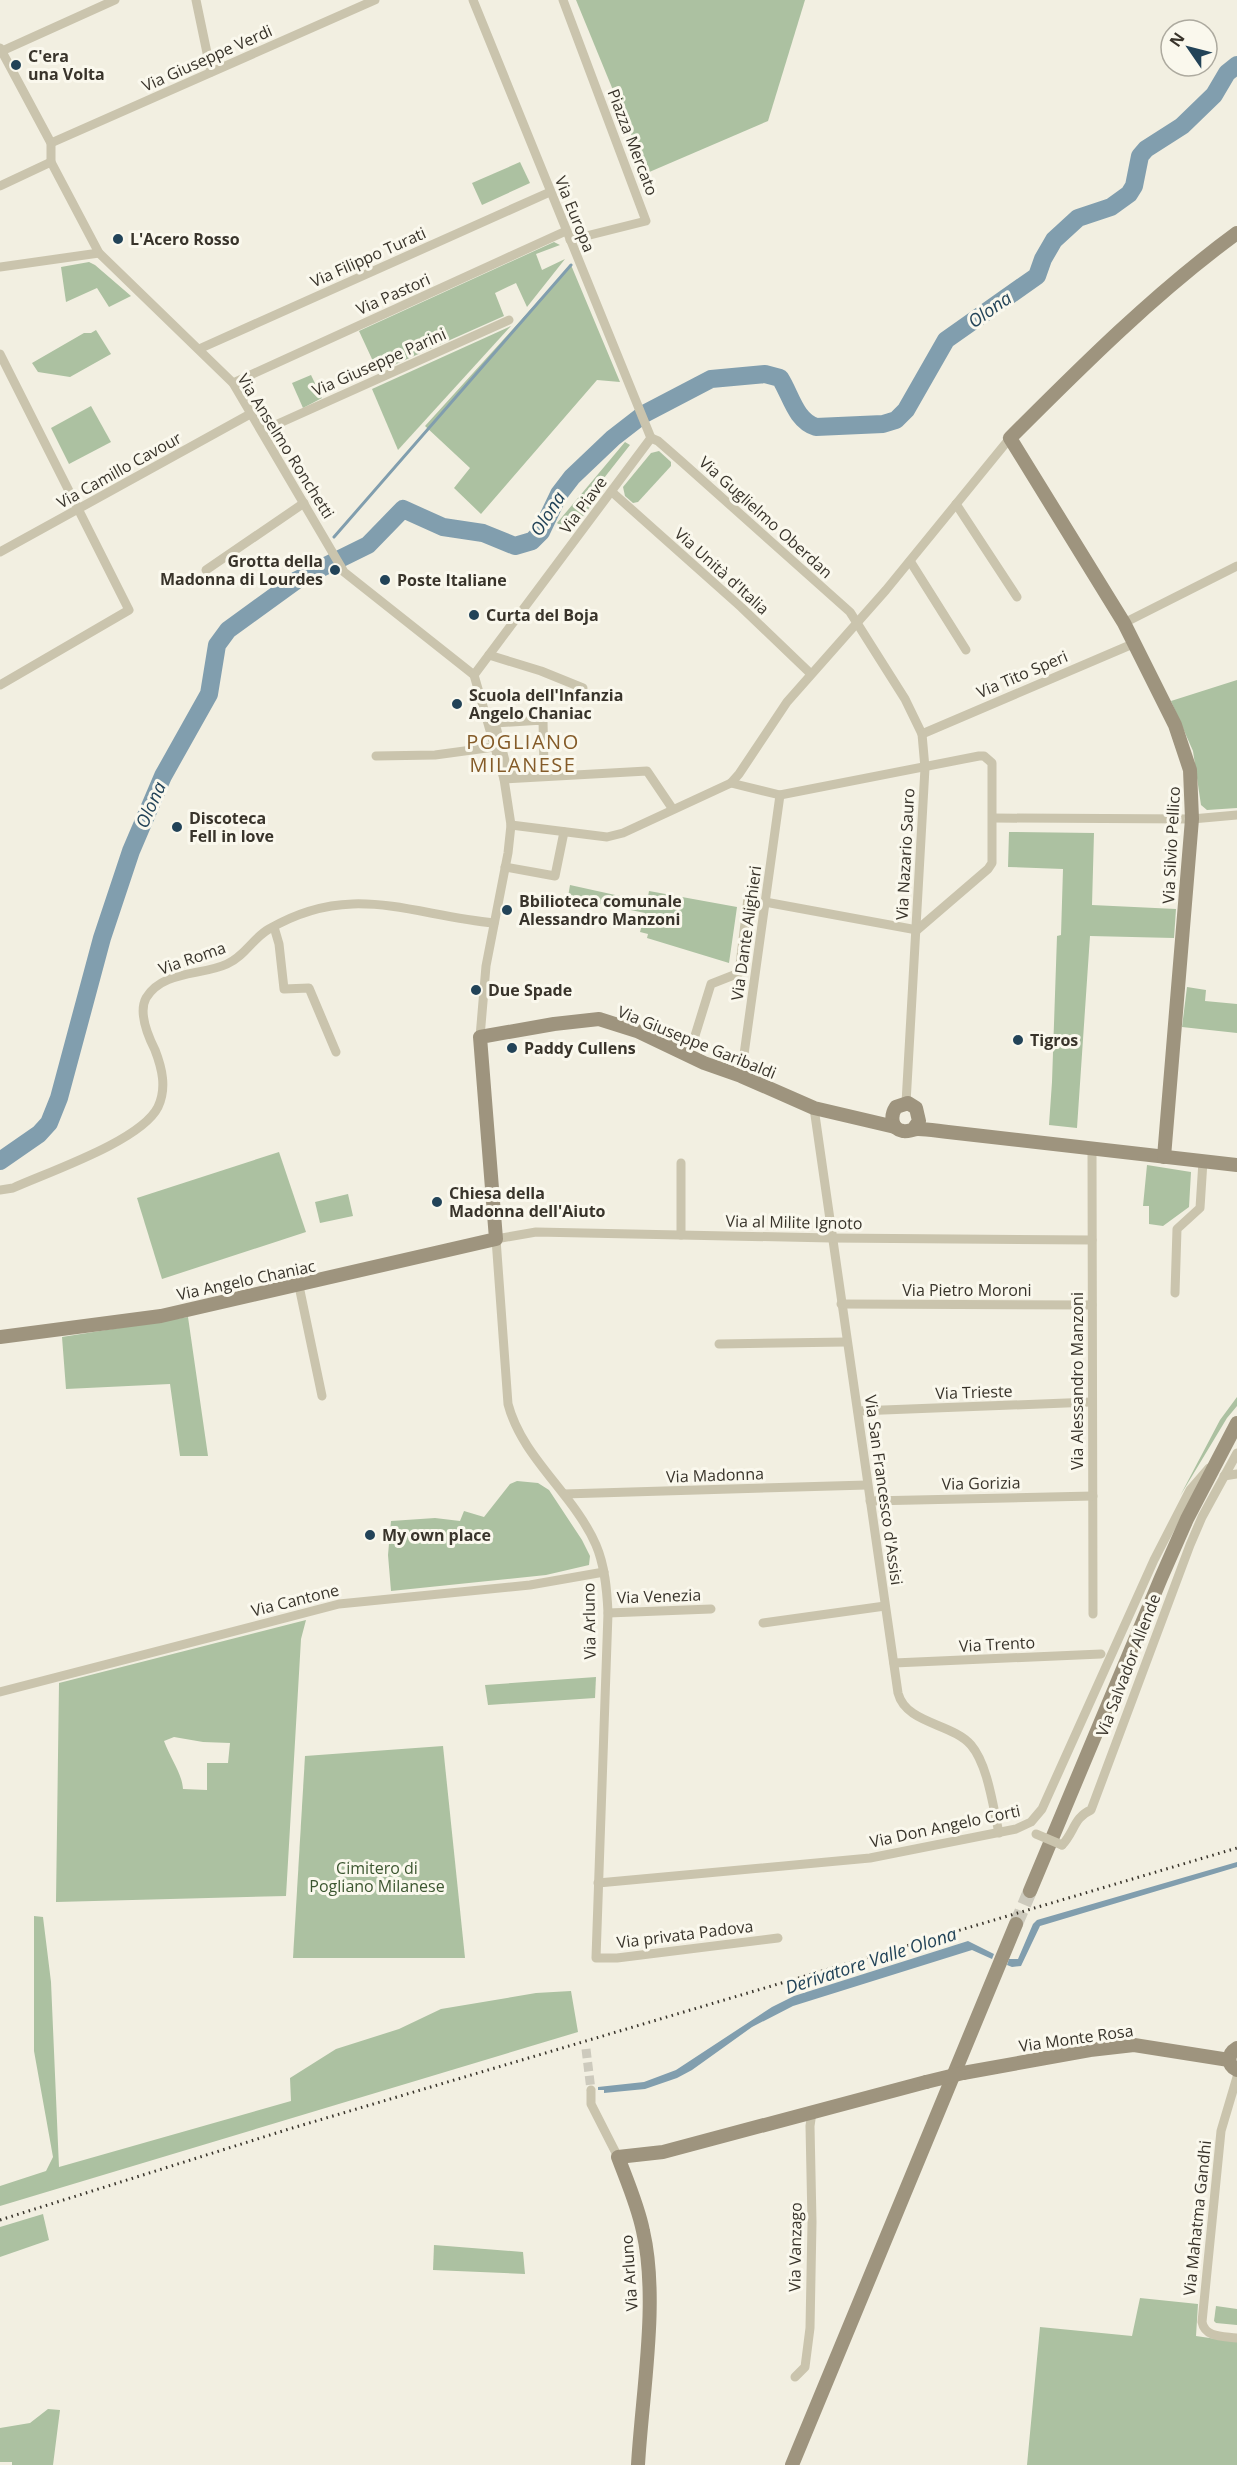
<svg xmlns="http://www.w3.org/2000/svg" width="1237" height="2465" font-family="'Open Sans',sans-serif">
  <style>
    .green { fill: #acc1a1; fill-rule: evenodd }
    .water { fill: #819eae }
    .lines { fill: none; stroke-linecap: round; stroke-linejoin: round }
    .stream { stroke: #819eae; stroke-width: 3 }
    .river { stroke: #819eae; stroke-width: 18 }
    .street-tunnel { stroke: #cdcabd; stroke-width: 9; stroke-dasharray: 9 4.5; stroke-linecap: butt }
    .secondary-tunnel { stroke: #cdcabd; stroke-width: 14; stroke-dasharray: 14 7; stroke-linecap: butt }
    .street { stroke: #cac4ad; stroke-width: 9 }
    .secondary { stroke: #9e947e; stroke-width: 14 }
    .rail { stroke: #39342b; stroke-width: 3; stroke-dasharray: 1.5 4.5; stroke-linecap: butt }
    .street-bridge { stroke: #cac4ad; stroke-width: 9 }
    .secondary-bridge { stroke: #9e947e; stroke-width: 14 }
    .poi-dot { fill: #224358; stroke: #faf8ed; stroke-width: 2 }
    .labels { text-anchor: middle; stroke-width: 6; stroke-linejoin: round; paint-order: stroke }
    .poi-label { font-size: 16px; font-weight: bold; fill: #39342b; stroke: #faf8ed; text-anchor: start }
    .street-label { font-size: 16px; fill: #39342b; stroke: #faf8ed }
    .park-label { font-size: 16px; fill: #3c5630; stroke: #faf8ed }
    .water-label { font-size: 18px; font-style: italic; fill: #224358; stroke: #faf8ed }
    .quarter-label { font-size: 20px; letter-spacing: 1.5px; fill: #845b28; stroke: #faf8ed }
  </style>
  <rect width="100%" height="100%" fill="#f2efe1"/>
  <!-- green -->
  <g class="green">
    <path d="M576,0H805L768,121L647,173Z"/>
    <path d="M520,162L530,183L482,205L472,183Z"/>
    <path d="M554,242L560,245L536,254L542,270L565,259L527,307L516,283L495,293L504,316L378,372L359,331Z"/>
    <path d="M89,262L95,265L131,296L109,307L97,288L66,302L61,267Z"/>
    <path d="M571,265L620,382L597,380L481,514L454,488L470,468L425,426Z"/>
    <path d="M511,326L398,450L372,389Z"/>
    <path d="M96,330L111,354L70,377L38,372L32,363L84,333H91Z"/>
    <path d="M311,375L322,398L303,408L292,383Z"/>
    <path d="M91,406L111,442L69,464L51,428Z"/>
    <path d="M625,442L630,445L593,492L598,497L570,533L557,523Z"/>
    <path d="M659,451L671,462V466L638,502L633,503L625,496L623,487L651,453Z"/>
    <path d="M1237,680V808L1207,810L1201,805L1193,751L1171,701Z"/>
    <path d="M1009,832L1094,833L1092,905L1176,909L1174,938L1090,936L1077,1128L1049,1125L1052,1082L1057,936L1061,935L1063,869L1008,867Z"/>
    <path d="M570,885L647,902L649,891L737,907L729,963L647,938L648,934L640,932L645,913L568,897Z"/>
    <path d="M1187,987L1206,990L1205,1001L1237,1004V1033L1182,1027Z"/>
    <path d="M279,1152L306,1232L162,1279L137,1198Z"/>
    <path d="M1147,1165L1191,1172L1189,1207L1163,1226L1149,1224V1206H1143Z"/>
    <path d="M348,1194L353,1216L320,1223L315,1202Z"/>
    <path d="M188,1317L208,1456H180L170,1384L66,1389L62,1337Z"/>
    <path d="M1237,1397V1406L1227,1418L1180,1496L1220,1420Z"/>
    <path d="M517,1481L538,1483L549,1490L582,1540L590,1556L589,1565L546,1575L391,1591L388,1555L391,1521L435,1518L460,1521L464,1511L484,1517L510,1484Z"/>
    <path d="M306,1620L301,1639L286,1896L56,1902L59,1683ZM174,1737L203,1742L230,1743L228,1763H207V1790L183,1789C182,1773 170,1758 164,1741Z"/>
    <path d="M596,1677L595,1698L488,1705L485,1685Z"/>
    <path d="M443,1746L465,1958H293L305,1756Z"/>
    <path d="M34,1916L43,1917L51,1982L59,2167L291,2101L290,2078L336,2049L399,2029L441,2009L536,1993L571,1991L578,2032L0,2206V2186L46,2171L53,2157L34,2051Z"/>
    <path d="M43,2214L49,2240L0,2257V2227Z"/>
    <path d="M434,2245L523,2252L525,2274L433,2270Z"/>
    <path d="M1140,2298L1198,2304L1196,2336L1237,2342V2465H1027L1040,2327L1132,2336Z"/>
    <path d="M1216,2306L1237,2309V2325L1216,2323L1214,2321Z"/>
    <path d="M48,2409L60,2410L53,2465H12V2462H0V2428L30,2423Z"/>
  </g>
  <!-- water -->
  <g class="water">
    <path d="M1237,1862V1867L1040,1926L1021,1966L1012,1967L1007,1965L1009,1959H1018L1033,1924L1037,1920Z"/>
    <path d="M968,1941L994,1954L992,1959L972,1950L793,2006L752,2027L692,2070L677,2078L645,2089L604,2093V2090H598V2087L644,2082L676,2070L772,2007L794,1996Z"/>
  </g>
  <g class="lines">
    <!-- stream -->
    <path class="stream" d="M334,537L571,265"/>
    <!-- river -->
    <path class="river" d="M0,1161L39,1134L49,1123L59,1098L102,938L131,851L163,776L209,694L217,645L228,630L297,580L368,545L403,509L443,527L483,533L515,546L532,541L541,532L559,494L572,477L613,438L644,414L711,379L765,374L780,378C791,395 795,420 816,427L883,424L896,420L906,410L946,340L1037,276L1043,259L1054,240L1078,218L1111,207L1129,194L1134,186L1140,156L1146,149L1182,126L1214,95L1227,73L1237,65"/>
    <!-- street-tunnel -->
    <path class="street-tunnel" d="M586,2049L591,2090"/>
    <!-- secondary-tunnel -->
    <path class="secondary-tunnel" d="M1016,1924L1030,1891"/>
    <!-- street -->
    <g class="street">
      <path d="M196,0L211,72"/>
      <path d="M473,0L651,438"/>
      <path d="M563,0L646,221L570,240"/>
      <path d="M0,48L51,143V162L99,253L233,383L344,572L474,675L504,779L511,825L508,853L486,966L480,1037"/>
      <path d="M2,51L115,0"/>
      <path d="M51,143L375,0"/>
      <path d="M0,186L51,162"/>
      <path d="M0,267L99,253"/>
      <path d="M199,349L550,192"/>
      <path d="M0,354L129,610L0,685"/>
      <path d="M233,383L566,231"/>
      <path d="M262,431L509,320"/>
      <path d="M651,438L658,441L682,462L850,612L905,699L922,734L925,768L906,1103"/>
      <path d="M612,492L741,607L811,674"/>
      <path d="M956,504L1017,597"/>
      <path d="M0,552L252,413"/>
      <path d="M910,561L966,650"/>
      <path d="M206,570L304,503"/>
      <path d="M1124,623L1237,566"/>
      <path d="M489,655L541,671L583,688"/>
      <path d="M474,675L651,438"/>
      <path d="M543,720L544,768L508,772L495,723Z"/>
      <path d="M922,734L1135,643"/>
      <path d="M376,756L435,755L494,747"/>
      <path d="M504,779L647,771L672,808"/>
      <path d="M731,783L739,774L787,702L886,590L1010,438"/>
      <path d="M993,818L1192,819L1237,815"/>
      <path d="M511,825L607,837L623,833L731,783L780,795L979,756H984L992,763V863L988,869L917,930L765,902"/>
      <path d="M505,867L555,876L564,832"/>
      <path d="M274,927L279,944L284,989L309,988L336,1052"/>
      <path d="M689,1055L711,984L739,973L748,898"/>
      <path d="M741,1076L780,795"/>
      <path d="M814,1108L898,1693C906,1724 952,1723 971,1745C988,1765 993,1807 999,1833"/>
      <path d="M1092,1149L1093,1614"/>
      <path d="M0,1190L13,1188C48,1172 141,1141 158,1107C167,1088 162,1068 155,1050C148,1036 138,1013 146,998C163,970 201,976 227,964C245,956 253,938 269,929C351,881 410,915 494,923"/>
      <path d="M681,1235V1163"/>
      <path d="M299,1286L322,1396"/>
      <path d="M1175,1293L1177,1229L1200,1208L1203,1161"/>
      <path d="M841,1304L1092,1305"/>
      <path d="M719,1344L846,1342"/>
      <path d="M858,1411L1091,1402"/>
      <path d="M1224,1476L1237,1474"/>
      <path d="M564,1494L867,1485"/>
      <path d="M870,1501L1093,1496"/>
      <path d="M608,1613L711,1609"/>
      <path d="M763,1623L885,1606"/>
      <path d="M894,1663L1101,1654"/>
      <path d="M0,1692L339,1604L530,1585L604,1572"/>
      <path d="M1062,1845C1074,1833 1074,1817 1091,1810L1190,1545L1202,1517L1237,1453"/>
      <path d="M598,1883L870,1858L1016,1829L1031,1822L1042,1809L1154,1560L1190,1490L1209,1468"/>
      <path d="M778,1938L617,1958H596L608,1613C607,1590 605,1566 596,1545C574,1494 522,1458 508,1404L496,1239L536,1232L831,1238L1092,1240"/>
      <path d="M1237,2077L1221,2131L1202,2322C1205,2338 1224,2336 1237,2338"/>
      <path d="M591,2090V2104L618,2157"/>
      <path d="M795,2377L805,2367L810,2328L812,2222L810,2126L812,2112"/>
    </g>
    <!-- secondary -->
    <g class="secondary">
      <path d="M914,1128L919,1121L916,1108L908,1103L896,1107C890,1116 891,1129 903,1131C908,1132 913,1129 918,1129C928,1129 938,1131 948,1132L1237,1165"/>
      <path d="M1164,1157L1192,819L1190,770L1175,725L1124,623L1010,438C1082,366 1155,293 1237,233"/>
      <path d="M0,1337L161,1316L496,1239L480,1037L554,1024L599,1019L637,1031L704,1063L741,1076L814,1108L895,1127"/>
      <path d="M1030,1891L1161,1578L1187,1519L1237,1423"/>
      <path d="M1237,2048C1227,2054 1227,2065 1237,2070"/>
      <path d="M963,2073L1090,2050L1134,2045L1229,2060"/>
      <path d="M638,2465C642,2394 659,2300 643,2231C638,2206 627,2181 618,2157L663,2152L926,2082"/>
      <path d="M792,2465L1016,1924"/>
    </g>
    <!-- rail -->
    <path class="rail" d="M0,2220L289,2129L1237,1848"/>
    <!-- street-bridge -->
    <path class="street-bridge" d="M1036,1834L1062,1845"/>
    <!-- secondary-bridge -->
    <path class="secondary-bridge" d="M926,2082L963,2073"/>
  </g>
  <!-- markers -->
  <g class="poi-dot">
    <circle cx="16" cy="65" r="6"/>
    <circle cx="118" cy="239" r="6"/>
    <circle cx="335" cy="570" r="6"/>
    <circle cx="385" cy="580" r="6"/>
    <circle cx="474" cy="615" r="6"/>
    <circle cx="457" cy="704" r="6"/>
    <circle cx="177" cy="827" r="6"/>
    <circle cx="507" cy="910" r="6"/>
    <circle cx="476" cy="990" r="6"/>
    <circle cx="1018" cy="1040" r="6"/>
    <circle cx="512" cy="1048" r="6"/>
    <circle cx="437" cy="1202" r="6"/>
    <circle cx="370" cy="1535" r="6"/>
  </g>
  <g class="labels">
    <!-- poi labels -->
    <g class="poi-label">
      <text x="28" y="62">C'era<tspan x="28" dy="18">una Volta</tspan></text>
      <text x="130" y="245">L'Acero Rosso</text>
      <text x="323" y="567" text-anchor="end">Grotta della<tspan x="323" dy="18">Madonna di Lourdes</tspan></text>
      <text x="397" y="586">Poste Italiane</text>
      <text x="486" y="621">Curta del Boja</text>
      <text x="469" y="701">Scuola dell'Infanzia<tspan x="469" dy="18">Angelo Chaniac</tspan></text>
      <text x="189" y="824">Discoteca<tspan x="189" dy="18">Fell in love</tspan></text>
      <text x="519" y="907">Bbilioteca comunale<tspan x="519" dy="18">Alessandro Manzoni</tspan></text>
      <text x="488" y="996">Due Spade</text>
      <text x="1030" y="1046">Tigros</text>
      <text x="524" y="1054">Paddy Cullens</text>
      <text x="449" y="1199">Chiesa della<tspan x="449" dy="18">Madonna dell'Aiuto</tspan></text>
      <text x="382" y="1541">My own place</text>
    </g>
    <!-- street labels -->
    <g class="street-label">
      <text transform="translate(207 58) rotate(-24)" y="6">Via Giuseppe Verdi</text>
      <text transform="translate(633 142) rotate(69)" y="6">Piazza Mercato</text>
      <text transform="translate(575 214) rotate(68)" y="6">Via Europa</text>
      <text transform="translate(368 257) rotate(-24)" y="6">Via Filippo Turati</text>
      <text transform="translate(393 294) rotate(-24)" y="6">Via Pastori</text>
      <text transform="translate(379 362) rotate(-24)" y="6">Via Giuseppe Parini</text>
      <text transform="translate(286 446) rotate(58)" y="6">Via Anselmo Ronchetti</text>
      <text transform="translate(119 470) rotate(-29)" y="6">Via Camillo Cavour</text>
      <text transform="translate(583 505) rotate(-53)" y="6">Via Piave</text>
      <text transform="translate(766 517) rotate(42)" y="6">Via Guglielmo Oberdan</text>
      <text transform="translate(722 571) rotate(42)" y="6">Via Unità d'Italia</text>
      <text transform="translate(1022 674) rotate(-23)" y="6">Via Tito Speri</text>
      <text transform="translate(1171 845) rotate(-87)" y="6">Via Silvio Pellico</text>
      <text transform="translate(905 854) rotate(-87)" y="6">Via Nazario Sauro</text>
      <text transform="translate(746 933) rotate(-82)" y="6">Via Dante Alighieri</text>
      <text transform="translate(192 958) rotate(-19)" y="6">Via Roma</text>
      <text transform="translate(697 1042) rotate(22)" y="6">Via Giuseppe Garibaldi</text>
      <text transform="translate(794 1222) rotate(1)" y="6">Via al Milite Ignoto</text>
      <text transform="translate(246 1280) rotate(-12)" y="6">Via Angelo Chaniac</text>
      <text x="967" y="1296">Via Pietro Moroni</text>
      <text transform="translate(1077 1381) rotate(-90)" y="6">Via Alessandro Manzoni</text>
      <text transform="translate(974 1392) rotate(-2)" y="6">Via Trieste</text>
      <text transform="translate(715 1475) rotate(-2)" y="6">Via Madonna</text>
      <text transform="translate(981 1483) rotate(-1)" y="6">Via Gorizia</text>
      <text transform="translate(884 1490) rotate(82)" y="6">Via San Francesco d'Assisi</text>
      <text transform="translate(659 1596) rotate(-2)" y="6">Via Venezia</text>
      <text transform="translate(295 1600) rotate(-14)" y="6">Via Cantone</text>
      <text transform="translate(589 1621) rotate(-91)" y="6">Via Arluno</text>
      <text transform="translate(997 1644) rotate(-3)" y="6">Via Trento</text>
      <text transform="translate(1128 1665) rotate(-69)" y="6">Via Salvador Allende</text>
      <text transform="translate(945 1826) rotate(-12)" y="6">Via Don Angelo Corti</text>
      <text transform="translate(685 1934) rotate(-7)" y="6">Via privata Padova</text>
      <text transform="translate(1076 2038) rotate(-8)" y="6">Via Monte Rosa</text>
      <text transform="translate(1197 2218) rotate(-84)" y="6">Via Mahatma Gandhi</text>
      <text transform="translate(795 2247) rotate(-89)" y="6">Via Vanzago</text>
      <text transform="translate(629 2273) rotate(-94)" y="6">Via Arluno</text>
    </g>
    <!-- park labels -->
    <g class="park-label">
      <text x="377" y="1874">Cimitero di<tspan x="377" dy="18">Pogliano Milanese</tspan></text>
    </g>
    <!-- water labels -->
    <g class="water-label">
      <text transform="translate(990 310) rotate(-35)" y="6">Olona</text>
      <text transform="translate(548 514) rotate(-57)" y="6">Olona</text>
      <text transform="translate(151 805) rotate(-66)" y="6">Olona</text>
      <text transform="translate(871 1961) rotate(-18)" y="6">Derivatore Valle Olona</text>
    </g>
    <!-- quarter labels -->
    <g class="quarter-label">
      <text x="523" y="749">POGLIANO<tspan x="523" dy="23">MILANESE</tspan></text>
    </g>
  </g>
  <!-- north arrow -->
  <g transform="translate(1189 48) rotate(305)"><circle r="28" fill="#faf8ed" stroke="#adaa9f" stroke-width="1.5"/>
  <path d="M0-4.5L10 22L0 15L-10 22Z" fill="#224358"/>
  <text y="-9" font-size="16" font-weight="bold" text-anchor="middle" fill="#39342b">N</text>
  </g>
</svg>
